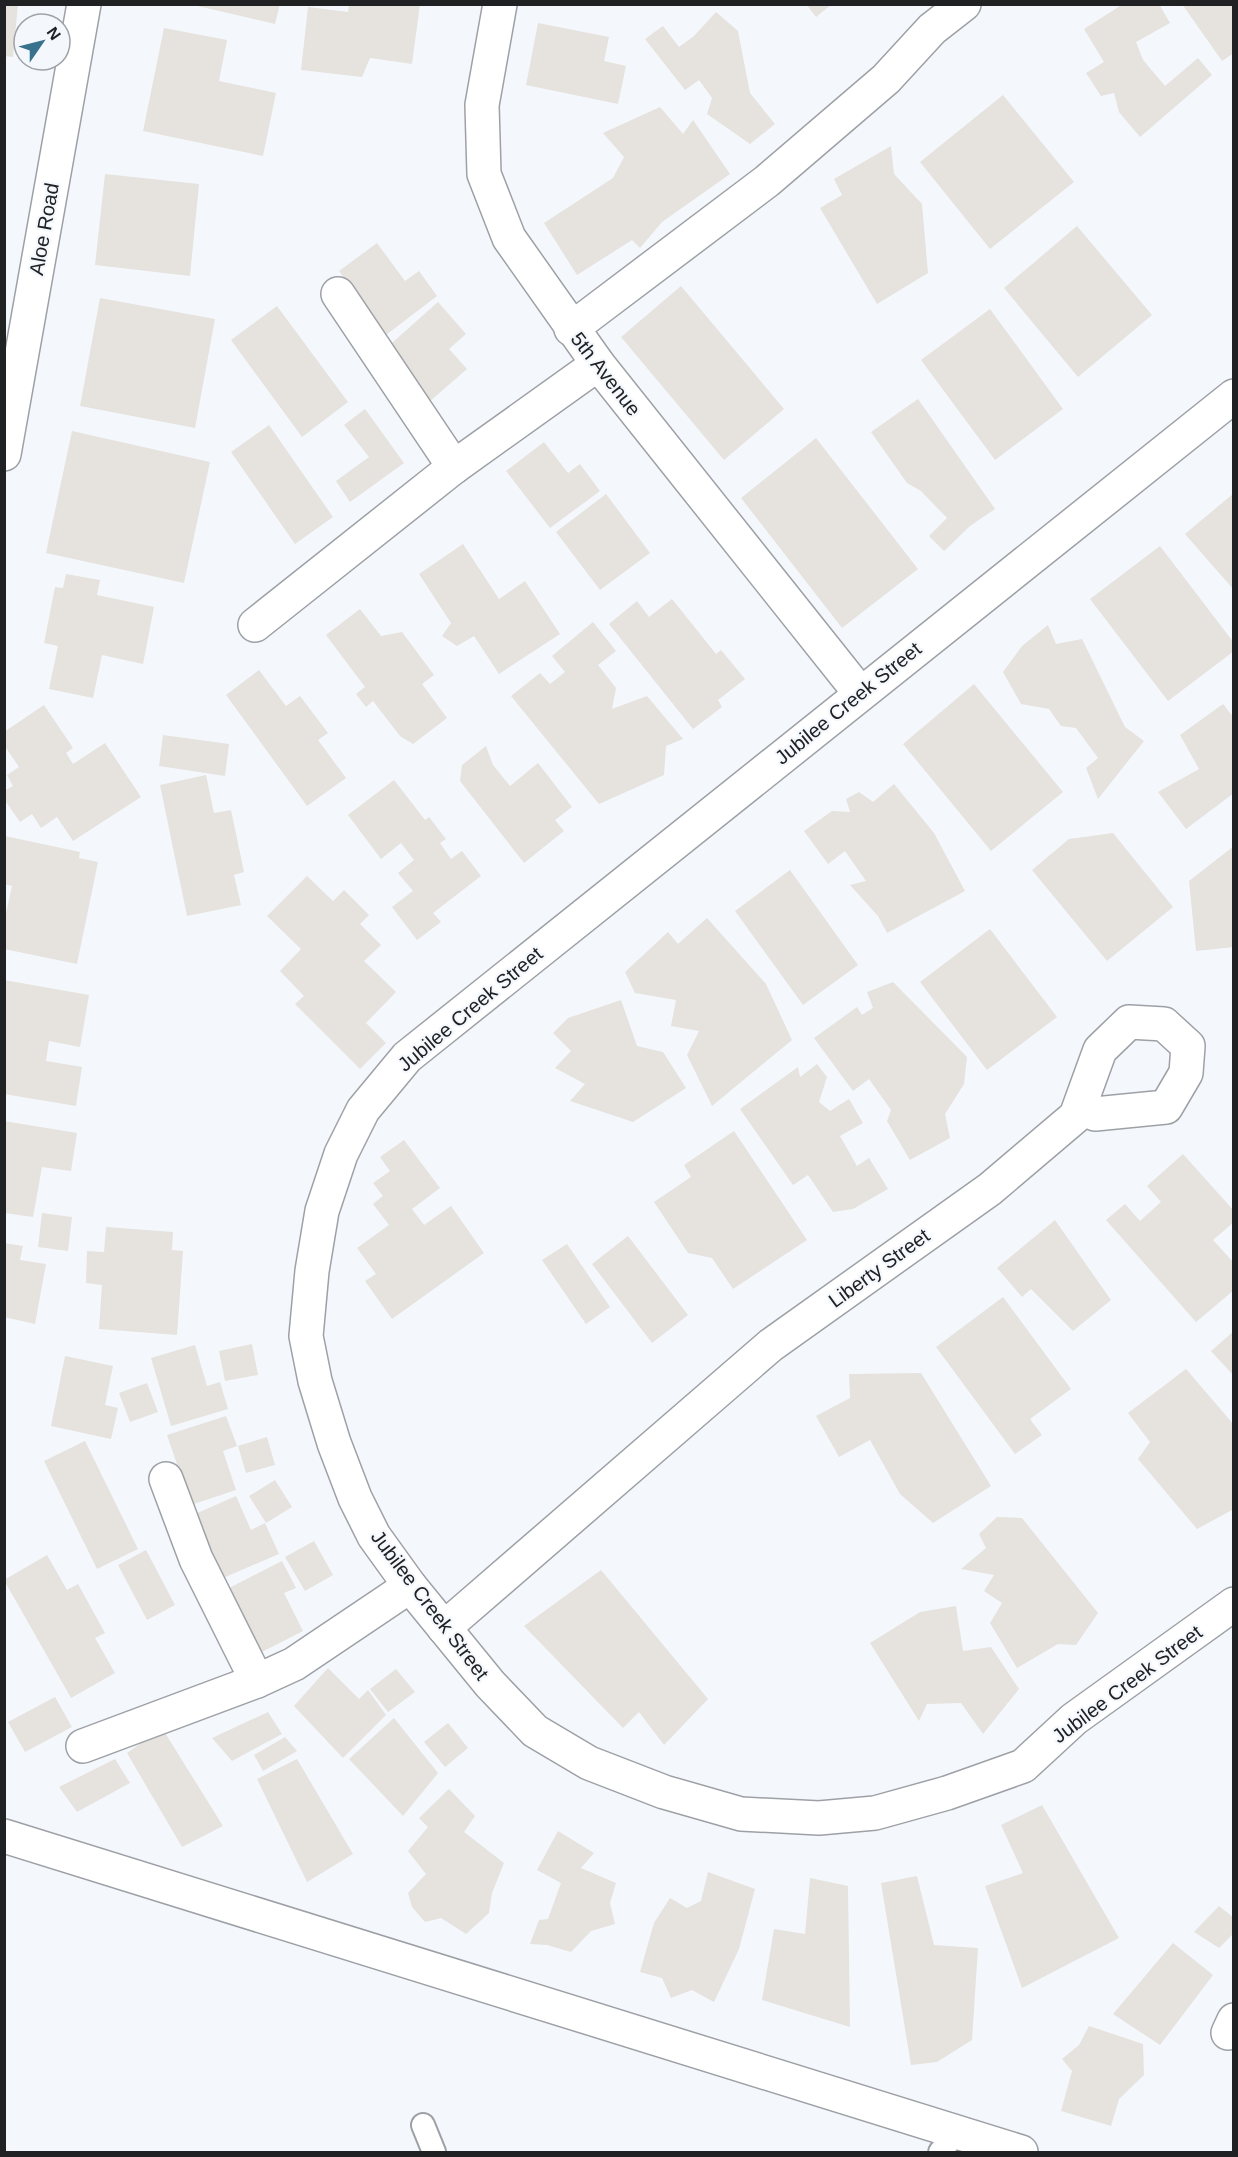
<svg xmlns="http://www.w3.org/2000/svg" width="1238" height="2157" font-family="Arial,sans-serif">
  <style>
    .building { fill: #e6e2dd }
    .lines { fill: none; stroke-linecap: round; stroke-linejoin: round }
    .service-casing { stroke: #9da1a6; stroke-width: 26 }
    .minor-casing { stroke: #9da1a6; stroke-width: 36 }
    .service { stroke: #fff; stroke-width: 22 }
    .minor { stroke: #fff; stroke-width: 33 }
    .labels { text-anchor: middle; stroke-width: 4.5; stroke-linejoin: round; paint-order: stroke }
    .street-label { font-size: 20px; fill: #202123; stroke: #f4f8fd }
  </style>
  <rect width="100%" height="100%" fill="#f4f8fd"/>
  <!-- building -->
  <g class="building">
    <path d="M4,4H18L13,57L4,56Z"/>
    <path d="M189,4H280L275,24Z"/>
    <path d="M349,4H420L412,64L370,58L362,77L301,70L308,7L348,12Z"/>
    <path d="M806,4H832L816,17Z"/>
    <path d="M1123,4H1159L1170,23L1136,42L1143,60L1165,86L1198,58L1212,75L1140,137L1119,112L1114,93L1101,96L1086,73L1104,62L1084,29Z"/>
    <path d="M1182,4H1234V53L1222,61Z"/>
    <path d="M716,12L738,31L750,93L775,124L750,144L707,114L712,98L699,80L685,90L645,39L663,26L679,47L694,36Z"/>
    <path d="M538,23L609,37L604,61L626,66L618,104L526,85Z"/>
    <path d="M164,28L227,40L219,81L276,93L263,156L143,131Z"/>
    <path d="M1003,95L1074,182L990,249L920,162Z"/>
    <path d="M660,107L683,134L693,120L730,174L662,222L640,248L632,240L577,275L544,223L613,178L624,157L603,133Z"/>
    <path d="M891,146L894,174L922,204L928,273L877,304L820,208L842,195L834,179Z"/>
    <path d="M105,174L199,184L190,276L95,265Z"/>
    <path d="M1077,226L1152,315L1078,377L1004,288Z"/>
    <path d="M377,243L405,281L419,271L437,296L386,335L339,271Z"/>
    <path d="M681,286L784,409L724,460L621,337Z"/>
    <path d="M100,298L215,319L195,428L80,406Z"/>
    <path d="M438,302L466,334L449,349L467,369L429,402L384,350Z"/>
    <path d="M277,306L348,402L302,437L231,340Z"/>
    <path d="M990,309L1063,409L995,460L921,360Z"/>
    <path d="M918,399L995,509L970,526L944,551L929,536L947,518L921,491L907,483L871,432Z"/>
    <path d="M365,409L404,463L350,502L336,481L369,457L344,425Z"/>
    <path d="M269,425L333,517L295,544L231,452Z"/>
    <path d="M72,431L210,462L184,583L46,553Z"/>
    <path d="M816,438L918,569L842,628L741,498Z"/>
    <path d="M544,442L568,473L580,464L600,491L550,528L506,471Z"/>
    <path d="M1234,493V590L1185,534Z"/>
    <path d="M606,494L650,553L600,590L556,532Z"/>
    <path d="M463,544L499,599L525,581L560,634L499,674L474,636L457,646L442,636L451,623L419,574Z"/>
    <path d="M1160,546L1234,643V651L1168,701L1090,599Z"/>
    <path d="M66,574L100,580L97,595L154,607L143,664L102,655L93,698L49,689L58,646L44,643L55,587L63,588Z"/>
    <path d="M672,599L716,654L721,650L745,679L718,700L722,707L693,729L609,624L637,601L649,617Z"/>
    <path d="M360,609L381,636L402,632L434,675L422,684L447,718L413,744L400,736L373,701L366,707L356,694L365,687L326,635Z"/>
    <path d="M593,622L616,651L598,665L616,688L612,709L647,696L683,739L666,746L664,775L599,804L511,696L540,673L550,684L565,672L552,656Z"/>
    <path d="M1048,625L1056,644L1082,639L1125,727L1144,741L1098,799L1086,768L1098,758L1076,728L1061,726L1049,709L1021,704L1003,672L1022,646Z"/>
    <path d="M259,670L286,706L300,696L328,733L318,740L346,778L307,806L226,695Z"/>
    <path d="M974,684L1063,792L991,851L903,744Z"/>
    <path d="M1223,704L1234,718V793L1186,829L1158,792L1199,769L1180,735Z"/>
    <path d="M44,705L73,748L66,753L73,764L105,743L141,797L73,841L57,817L41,828L32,814L20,822L4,799V791L13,786L7,775L19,767L4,745V732Z"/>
    <path d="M163,735L229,744L225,776L159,766Z"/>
    <path d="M486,746L493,765L510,786L538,763L572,807L555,820L564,831L524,863L460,781L462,765Z"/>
    <path d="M206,775L214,813L231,810L244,872L234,875L241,905L187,916L160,785Z"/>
    <path d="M394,780L425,820L429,817L446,839L440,843L451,859L462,851L481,876L433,913L441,922L417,940L392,907L413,891L398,873L414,860L401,843L381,859L348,815Z"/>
    <path d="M894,784L934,833L965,891L887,933L878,916L850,885L866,881L845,851L828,864L804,831L832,811L850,812L846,799L859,792L873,802Z"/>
    <path d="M1113,833L1173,907L1107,961L1032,870L1069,839Z"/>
    <path d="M5,836L80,852L79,858L98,862L77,964L4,949V922L12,886L4,884Z"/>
    <path d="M1234,846V947L1196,951L1189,881Z"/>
    <path d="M790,870L858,965L803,1005L735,911Z"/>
    <path d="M307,876L333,901L344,890L369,915L360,924L381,945L364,961L396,992L366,1023L386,1043L360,1069L295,1004L304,996L280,971L301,949L267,916Z"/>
    <path d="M707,918L766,984L792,1040L712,1106L687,1055L699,1031L671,1026L676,1000L635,993L625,972L668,932L678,944Z"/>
    <path d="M990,929L1057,1017L987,1070L920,982Z"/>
    <path d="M4,980L89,995L80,1047L49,1041L46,1061L82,1067L76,1106L4,1094Z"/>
    <path d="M893,982L967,1057L964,1084L945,1114L950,1138L910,1160L887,1121L891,1110L869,1079L853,1091L814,1038L857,1007L862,1015L873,1008L867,992Z"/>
    <path d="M621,1000L637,1046L663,1052L686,1088L633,1122L570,1101L585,1084L555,1068L571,1051L553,1033L568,1018Z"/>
    <path d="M817,1064L827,1077L819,1102L830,1111L849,1099L863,1123L840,1136L857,1166L869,1158L888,1189L853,1209L833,1212L808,1175L793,1185L740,1109L798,1067L800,1077Z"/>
    <path d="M4,1121L77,1133L71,1171L42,1167L33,1217L4,1213Z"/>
    <path d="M734,1131L807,1240L733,1289L712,1258L688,1253L654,1202L691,1177L684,1165Z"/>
    <path d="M404,1140L440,1188L412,1209L424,1225L451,1206L484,1253L392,1319L365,1281L376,1274L357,1248L389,1225L373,1204L383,1196L373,1183L390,1171L380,1157Z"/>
    <path d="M1183,1154L1234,1211V1222L1213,1240L1234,1263V1290L1196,1322L1106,1220L1125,1204L1140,1221L1161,1202L1147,1186Z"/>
    <path d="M42,1213L72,1217L68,1251L38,1247Z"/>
    <path d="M1055,1220L1111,1300L1073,1331L1031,1289L1022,1297L997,1268Z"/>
    <path d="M106,1227L173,1232L172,1250L183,1251L177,1335L99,1329L102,1285L86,1283L87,1251L104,1252Z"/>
    <path d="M628,1236L688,1315L652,1343L592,1264Z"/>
    <path d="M4,1243L23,1246L20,1260L46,1264L35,1324L4,1317Z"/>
    <path d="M567,1244L610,1307L586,1324L542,1260Z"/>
    <path d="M1003,1297L1071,1389L1030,1419L1042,1435L1015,1454L936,1347Z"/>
    <path d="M1234,1331V1376L1211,1351Z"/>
    <path d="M252,1344L258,1375L225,1381L219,1351Z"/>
    <path d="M195,1345L207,1386L220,1382L228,1409L171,1426L151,1358Z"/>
    <path d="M65,1356L113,1366L105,1405L118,1408L111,1439L51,1426Z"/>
    <path d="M1186,1369L1234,1425V1509L1197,1529L1138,1459L1150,1442L1128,1413Z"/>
    <path d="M921,1373L991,1486L933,1523L900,1494L870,1440L839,1457L816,1416L850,1398L849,1374Z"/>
    <path d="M147,1383L158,1412L130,1422L119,1393Z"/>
    <path d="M226,1416L237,1446L223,1451L236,1490L191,1505L167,1435Z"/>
    <path d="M267,1437L275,1465L246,1473L238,1446Z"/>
    <path d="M85,1441L138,1549L97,1569L44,1461Z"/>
    <path d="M275,1480L292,1507L266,1523L249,1496Z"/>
    <path d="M236,1496L251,1530L265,1523L279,1554L223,1578L195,1514Z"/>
    <path d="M997,1517L1022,1518L1098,1613L1076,1645L1058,1644L1017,1668L990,1623L1002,1603L984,1591L994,1575L961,1569L986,1548L979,1534Z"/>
    <path d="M314,1541L333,1575L305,1591L285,1557Z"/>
    <path d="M146,1550L175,1605L147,1620L118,1565Z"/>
    <path d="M47,1555L67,1590L78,1584L105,1633L95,1638L115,1673L71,1698L4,1580Z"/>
    <path d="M282,1561L296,1588L284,1593L303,1631L260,1653L227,1589Z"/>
    <path d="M601,1570L708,1699L664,1745L639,1712L623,1728L524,1626Z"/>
    <path d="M956,1606L963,1651L991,1647L1019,1689L983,1734L961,1703L927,1704L919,1721L870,1643L920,1612Z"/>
    <path d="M328,1668L359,1699L368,1690L386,1715L343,1758L294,1706Z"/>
    <path d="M396,1669L415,1692L388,1712L370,1689Z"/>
    <path d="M55,1697L72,1727L25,1752L8,1722Z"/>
    <path d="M268,1712L282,1734L232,1761L212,1738Z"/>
    <path d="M394,1718L438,1773L403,1816L349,1759Z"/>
    <path d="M448,1723L468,1748L445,1767L424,1742Z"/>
    <path d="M162,1728L223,1826L182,1847L127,1753Z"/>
    <path d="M285,1737L297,1751L263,1771L254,1755Z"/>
    <path d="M115,1759L130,1783L77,1812L59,1787Z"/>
    <path d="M297,1759L353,1854L307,1882L257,1779Z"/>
    <path d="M449,1789L475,1816L464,1832L504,1863L492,1893L489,1913L466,1934L441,1918L425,1922L412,1907L408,1893L426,1874L408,1851L428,1827L419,1818Z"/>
    <path d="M1042,1805L1119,1938L1022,1988L985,1886L1023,1873L1001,1825Z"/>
    <path d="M558,1831L594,1853L581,1868L616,1883L610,1903L615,1924L591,1931L571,1952L547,1945L530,1944L539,1920L548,1919L561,1883L537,1870Z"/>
    <path d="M708,1872L755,1889L739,1949L714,2002L692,1990L671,1998L662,1978L640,1972L654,1923L670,1898L687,1908L701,1901Z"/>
    <path d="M917,1876L934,1945L978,1948L972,2040L937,2062L911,2065L881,1883Z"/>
    <path d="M810,1878L848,1886L850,2027L762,2000L774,1929L805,1934Z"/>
    <path d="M1219,1906L1234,1918V1933L1219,1948L1194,1932Z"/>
    <path d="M1173,1943L1213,1975L1160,2045L1113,2014Z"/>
    <path d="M1089,2026L1143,2044L1144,2075L1119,2099L1111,2126L1061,2111L1072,2071L1062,2059L1079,2045Z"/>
  </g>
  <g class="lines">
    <!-- service casing -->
    <g class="service-casing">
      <g id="service">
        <path d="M423,2125L434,2152"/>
        <path d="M940,2152L957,2132"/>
      </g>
    </g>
    <!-- minor casing -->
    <g class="minor-casing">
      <g id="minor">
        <path d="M500,4L482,105L484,174L509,238L598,364L860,693"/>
        <path d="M338,294L454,467"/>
        <path d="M571,329L767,181L886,79L932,29L964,4"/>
        <path d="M1234,396L407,1057L363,1110L341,1154L322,1211L312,1271L306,1336L315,1381L334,1443L355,1498L374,1536L410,1586L490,1684L535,1731L589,1763L664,1792L741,1814L819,1818L875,1813L947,1793L1023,1766L1074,1719L1234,1604"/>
        <path d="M4,454L84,4"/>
        <path d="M255,625L454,467L598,364"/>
        <path d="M166,1479L196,1559L257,1681"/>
        <path d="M444,1628L771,1345L990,1189L1076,1116L1100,1050L1129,1022L1164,1024L1188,1046L1186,1073L1166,1107L1095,1114"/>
        <path d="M83,1746L257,1681L294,1664L410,1586"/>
        <path d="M4,1836L1021,2152"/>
        <path d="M1228,2033L1234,2020"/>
      </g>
    </g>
    <!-- service -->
    <use href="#service" class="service"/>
    <!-- minor -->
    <use href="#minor" class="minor"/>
  </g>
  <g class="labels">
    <!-- street labels -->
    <g class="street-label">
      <text transform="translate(44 229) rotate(-80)" y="7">Aloe Road</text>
      <text transform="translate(606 374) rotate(52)" y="7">5th Avenue</text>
      <text transform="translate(848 703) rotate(-39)" y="7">Jubilee Creek Street</text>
      <text transform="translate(470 1009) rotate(-40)" y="7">Jubilee Creek Street</text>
      <text transform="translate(879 1268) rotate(-36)" y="7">Liberty Street</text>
      <text transform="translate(430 1605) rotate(53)" y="7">Jubilee Creek Street</text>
      <text transform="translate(1127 1684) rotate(-37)" y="7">Jubilee Creek Street</text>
    </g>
  </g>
  <!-- border -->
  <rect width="1238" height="2157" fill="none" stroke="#202123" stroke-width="12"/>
  <!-- north arrow -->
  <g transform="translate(42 42) rotate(55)"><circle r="28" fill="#f4f8fd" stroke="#9fa2a6" stroke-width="1.5"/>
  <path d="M0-4.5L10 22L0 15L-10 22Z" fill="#39728c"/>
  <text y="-9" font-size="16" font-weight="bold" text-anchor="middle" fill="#202123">N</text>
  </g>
</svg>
